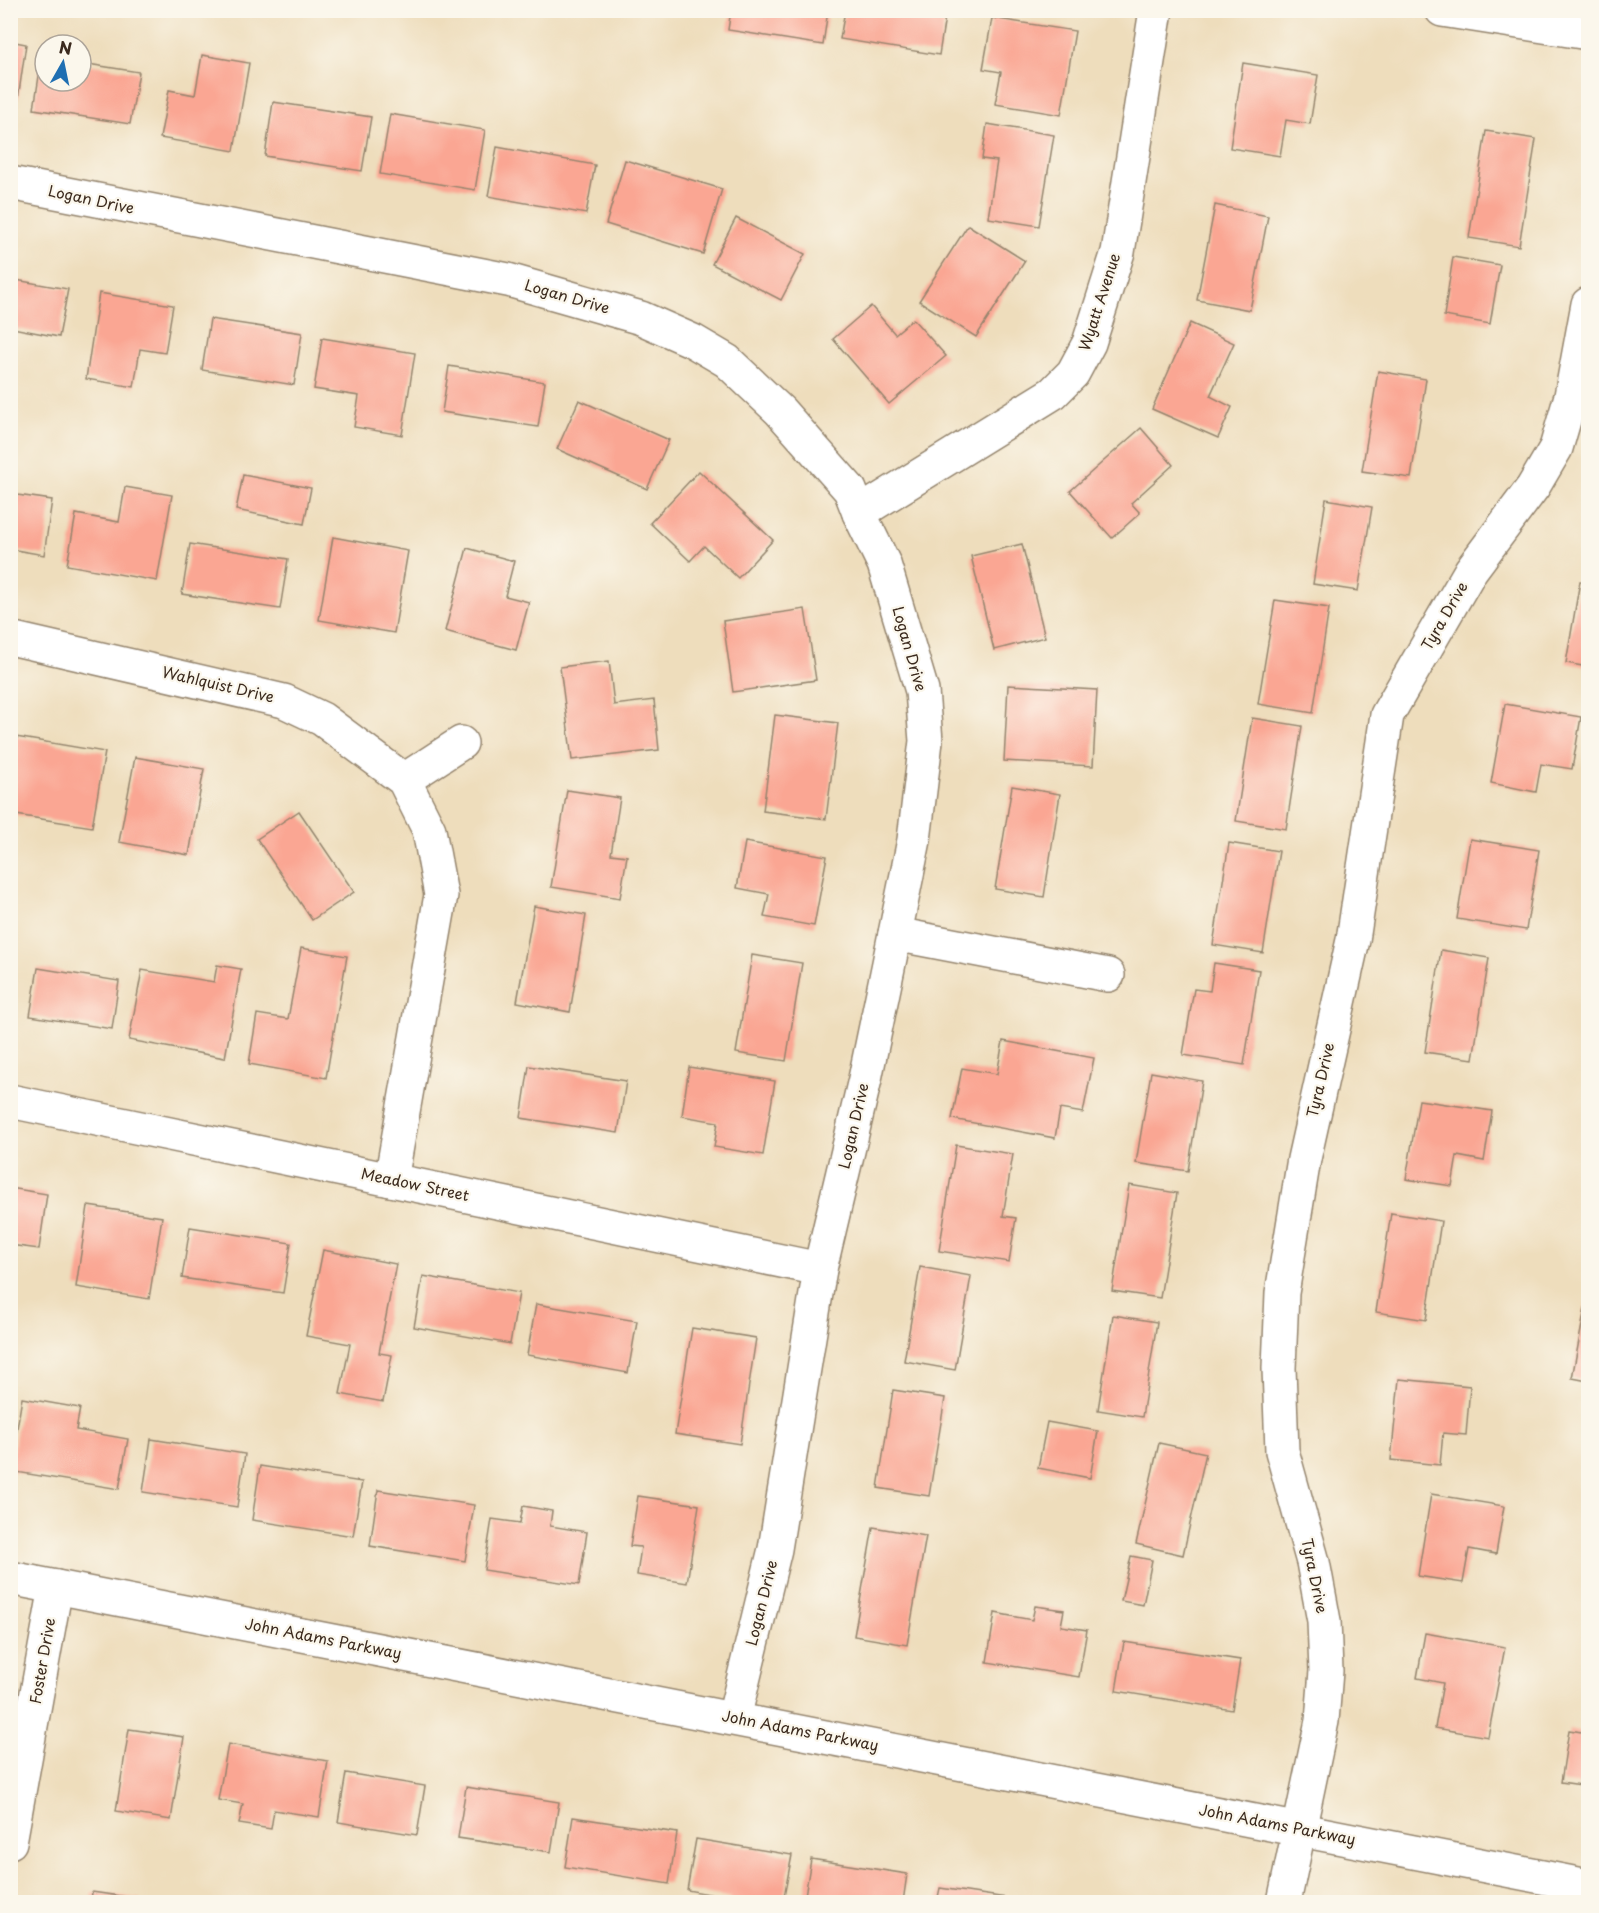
<svg xmlns="http://www.w3.org/2000/svg" width="1599" height="1913" font-family="'Playpen Sans',sans-serif">
  <style>
    .building { fill: #faa693 }
    .lines { fill: none; stroke-linecap: round; stroke-linejoin: round }
    .minor-casing { stroke: #94846d; stroke-width: 36 }
    .tertiary-casing { stroke: #94846d; stroke-width: 36 }
    .minor { stroke: #fff; stroke-width: 33 }
    .tertiary { stroke: #fff; stroke-width: 33 }
    .labels { text-anchor: middle; stroke-width: 4.5; stroke-linejoin: round; paint-order: stroke }
    .street-label { font-size: 15px; fill: #3b2a1e; stroke: #fbf7ec }
  </style>
  <rect width="100%" height="100%" fill="#fbf7ec"/>
  <filter id="ink" filterUnits="userSpaceOnUse"><feTurbulence type="fractalNoise" baseFrequency=".0167" numOctaves="2"/><feDisplacementMap in="SourceGraphic" scale="12" xChannelSelector="R" yChannelSelector="G"/><feConvolveMatrix kernelMatrix="1 2 1 2 8 2 1 2 1" color-interpolation-filters="sRGB"/></filter>
  <filter id="wash" filterUnits="userSpaceOnUse"><feTurbulence type="fractalNoise" baseFrequency=".008" numOctaves="4" result="noise"/><feDisplacementMap in="SourceGraphic" scale="24" xChannelSelector="R" yChannelSelector="G"/><feGaussianBlur stdDeviation="1.35" result="paint"/><feColorMatrix in="noise" values="0 0 0 0 0 0 0 0 0 0 0 0 0 0 0 0 0 1.4 0 .05"/><feComposite in="paint" operator="in"/></filter>
  <g filter="url(#wash)">
    <rect width="100%" height="100%" fill="#eeddbc"/>
    <g id="blocks">
      <!-- building -->
      <g class="building">
        <path d="M731,10H828L823,45L728,30Z"/>
        <path d="M845,10H946L939,55L840,39Z"/>
        <path d="M992,18L1075,31L1061,115L995,104L1001,72L983,69Z"/>
        <path d="M10,41L26,44L18,99L10,98Z"/>
        <path d="M202,55L249,63L234,151L160,138L169,90L195,95Z"/>
        <path d="M42,56L45,57V81H81V63L139,72L130,124L34,109Z"/>
        <path d="M1243,63L1318,75L1310,124L1286,120L1280,156L1230,148Z"/>
        <path d="M273,102L371,117L362,171L265,156Z"/>
        <path d="M390,114L485,130L475,190L380,174Z"/>
        <path d="M987,124L1054,135L1039,226L988,218L997,161L982,159Z"/>
        <path d="M1486,131L1536,139L1519,246L1469,238Z"/>
        <path d="M497,147L595,165L586,214L488,196Z"/>
        <path d="M625,160L722,189L703,254L606,224Z"/>
        <path d="M1215,205L1268,216L1250,310L1197,300Z"/>
        <path d="M736,218L805,254L781,300L712,264Z"/>
        <path d="M968,225L1025,261L976,337L919,301Z"/>
        <path d="M1453,257L1500,265L1490,324L1444,316Z"/>
        <path d="M10,279L68,289L59,337L13,328L10,335Z"/>
        <path d="M99,293L173,305L165,353L140,349L134,387L86,379Z"/>
        <path d="M871,306L895,334L913,319L946,356L889,404L833,339Z"/>
        <path d="M210,319L302,333L294,385L202,370Z"/>
        <path d="M1190,323L1234,343L1210,396L1232,407L1218,438L1152,409Z"/>
        <path d="M322,338L415,353L402,435L354,427L359,396L314,389Z"/>
        <path d="M449,366L545,382L538,427L442,412Z"/>
        <path d="M1378,371L1426,379L1411,478L1362,471Z"/>
        <path d="M579,400L669,440L647,489L557,449Z"/>
        <path d="M1141,428L1173,465L1131,503L1140,513L1112,538L1070,491Z"/>
        <path d="M699,471L773,540L738,578L704,546L690,561L650,523Z"/>
        <path d="M243,475L311,488L304,524L236,510Z"/>
        <path d="M125,487L172,495L157,581L67,565L76,514L119,522Z"/>
        <path d="M10,494L52,500L44,555L10,549Z"/>
        <path d="M1326,499L1372,507L1358,591L1313,584Z"/>
        <path d="M333,537L408,551L394,633L319,620Z"/>
        <path d="M190,544L288,559L280,609L182,594Z"/>
        <path d="M1022,544L1045,637L994,650L971,556Z"/>
        <path d="M467,548L514,561L505,596L529,602L516,650L445,631Z"/>
        <path d="M1580,581L1588,582V667L1566,663Z"/>
        <path d="M1275,600L1329,608L1313,713L1258,704Z"/>
        <path d="M805,609L816,680L733,692L723,621Z"/>
        <path d="M609,661L614,705L654,700L659,750L572,760L560,667Z"/>
        <path d="M1008,685L1097,690L1093,766L1004,761Z"/>
        <path d="M1505,704L1581,717L1572,769L1541,764L1536,792L1491,783Z"/>
        <path d="M775,715L838,723L826,819L763,811Z"/>
        <path d="M1252,718L1302,726L1286,829L1236,821Z"/>
        <path d="M10,736L105,752L92,827L10,814Z"/>
        <path d="M135,757L204,769L189,855L119,842Z"/>
        <path d="M1012,786L1060,794L1044,897L995,889Z"/>
        <path d="M567,790L620,798L611,854L627,856L620,898L551,887Z"/>
        <path d="M299,811L354,892L312,920L257,839Z"/>
        <path d="M1470,839L1539,850L1526,930L1457,919Z"/>
        <path d="M745,842L827,856L814,926L764,917L769,894L737,888Z"/>
        <path d="M1229,843L1279,851L1263,953L1213,945Z"/>
        <path d="M534,906L586,915L570,1012L517,1002Z"/>
        <path d="M301,948L347,956L326,1078L249,1064L257,1014L288,1019Z"/>
        <path d="M1441,950L1489,958L1473,1059L1425,1052Z"/>
        <path d="M752,955L802,963L786,1061L736,1053Z"/>
        <path d="M1214,963L1259,970L1244,1065L1183,1055L1194,989L1210,991Z"/>
        <path d="M217,965L241,969L225,1058L129,1040L142,970L214,982Z"/>
        <path d="M38,968L119,981L112,1029L30,1016Z"/>
        <path d="M1003,1041L1094,1058L1083,1113L1060,1109L1055,1138L952,1119L962,1068L997,1074Z"/>
        <path d="M529,1066L626,1081L618,1133L521,1118Z"/>
        <path d="M689,1067L775,1081L763,1155L714,1147L718,1122L682,1116Z"/>
        <path d="M1151,1072L1202,1081L1188,1171L1136,1163Z"/>
        <path d="M1419,1100L1492,1111L1484,1161L1457,1156L1452,1186L1406,1179Z"/>
        <path d="M956,1145L1013,1154L1003,1216L1016,1218L1009,1262L939,1251Z"/>
        <path d="M1129,1185L1177,1193L1160,1298L1112,1291Z"/>
        <path d="M10,1188L47,1194L39,1249L10,1245Z"/>
        <path d="M88,1206L162,1217L149,1299L76,1287Z"/>
        <path d="M1391,1213L1441,1221L1426,1320L1376,1312Z"/>
        <path d="M190,1227L291,1243L283,1293L182,1278Z"/>
        <path d="M323,1250L396,1264L379,1353L392,1355L383,1402L340,1394L350,1344L306,1336Z"/>
        <path d="M920,1267L971,1276L955,1370L904,1361Z"/>
        <path d="M423,1276L519,1293L510,1344L414,1327Z"/>
        <path d="M1586,1303H1588V1381L1572,1378Z"/>
        <path d="M536,1304L637,1321L628,1373L527,1355Z"/>
        <path d="M1113,1315L1157,1322L1142,1417L1098,1410Z"/>
        <path d="M692,1328L756,1338L740,1444L675,1434Z"/>
        <path d="M1399,1379L1470,1386L1466,1435L1443,1433L1440,1465L1391,1460Z"/>
        <path d="M893,1390L945,1398L929,1496L878,1488Z"/>
        <path d="M22,1398L80,1408L76,1430L128,1439L119,1489L10,1471Z"/>
        <path d="M1047,1422L1098,1431L1090,1478L1038,1468Z"/>
        <path d="M151,1439L245,1454L237,1507L143,1492Z"/>
        <path d="M1159,1443L1206,1453L1183,1555L1136,1544Z"/>
        <path d="M260,1466L362,1482L353,1536L252,1520Z"/>
        <path d="M378,1490L474,1505L465,1561L370,1546Z"/>
        <path d="M1431,1494L1504,1506L1496,1554L1469,1549L1463,1583L1418,1576Z"/>
        <path d="M638,1496L699,1505L687,1583L637,1575L641,1547L630,1546Z"/>
        <path d="M523,1506L552,1511L550,1526L587,1532L579,1585L484,1570L492,1519L520,1523Z"/>
        <path d="M873,1527L926,1536L907,1645L854,1636Z"/>
        <path d="M1131,1556L1152,1560L1143,1605L1121,1601Z"/>
        <path d="M1035,1606L1064,1610L1061,1626L1087,1630L1079,1677L987,1662L995,1613L1032,1620Z"/>
        <path d="M1425,1633L1505,1647L1488,1737L1435,1728L1443,1683L1417,1678Z"/>
        <path d="M1124,1642L1240,1660L1232,1710L1116,1691Z"/>
        <path d="M129,1729L184,1737L171,1820L116,1811Z"/>
        <path d="M1569,1730L1588,1733V1786L1561,1782Z"/>
        <path d="M228,1744L328,1761L319,1817L274,1810L271,1829L239,1824L243,1804L218,1800Z"/>
        <path d="M346,1773L425,1786L417,1835L338,1822Z"/>
        <path d="M466,1787L559,1802L551,1852L458,1838Z"/>
        <path d="M573,1817L677,1833L669,1884L565,1867Z"/>
        <path d="M696,1839L792,1855L783,1902H730L731,1898L687,1890Z"/>
        <path d="M811,1859L907,1874L903,1902H804Z"/>
        <path d="M940,1888L1026,1901V1902H937Z"/>
        <path d="M92,1892L140,1899V1902H91Z"/>
      </g>
    </g>
  </g>
  <g filter="url(#ink)">
    <use href="#blocks" fill-opacity="0" stroke="#94846d" stroke-width="1.5"/>
    <g class="lines">
      <!-- minor casing -->
      <g class="minor-casing">
        <g id="minor">
          <path d="M1442,10L1588,33"/>
          <path d="M10,183L508,280L641,318L693,341L727,361L780,411L850,490L859,513L884,564L922,691L926,741L914,840L888,968L865,1079L820,1269L775,1549L734,1718"/>
          <path d="M859,513L1053,393L1073,373L1089,343L1118,252L1156,10"/>
          <path d="M10,638L284,701L322,719L404,780L429,830L441,895L391,1180"/>
          <path d="M404,780L461,743"/>
          <path d="M895,934L1108,975"/>
          <path d="M10,1101L820,1269"/>
          <path d="M10,1842L56,1587"/>
          <path d="M1284,1902L1322,1721L1326,1671L1324,1621L1313,1562L1282,1451L1279,1368L1282,1293L1304,1159L1353,940L1387,715L1471,570L1533,487L1556,448L1571,396L1588,304"/>
        </g>
      </g>
      <!-- tertiary casing -->
      <g class="tertiary-casing">
        <path id="tertiary" d="M10,1578L1588,1886"/>
      </g>
      <!-- minor -->
      <use href="#minor" class="minor"/>
      <!-- tertiary -->
      <use href="#tertiary" class="tertiary"/>
    </g>
  </g>
  <g class="labels">
    <!-- street labels -->
    <g class="street-label">
      <text transform="translate(91 200) rotate(12)" y="5">Logan Drive</text>
      <text transform="translate(567 297) rotate(16)" y="5">Logan Drive</text>
      <text transform="translate(1100 302) rotate(-72)" y="5">Wyatt Avenue</text>
      <text transform="translate(1445 616) rotate(-60)" y="5">Tyra Drive</text>
      <text transform="translate(909 649) rotate(74)" y="5">Logan Drive</text>
      <text transform="translate(218 685) rotate(13)" y="5">Wahlquist Drive</text>
      <text transform="translate(1321 1080) rotate(-77)" y="5">Tyra Drive</text>
      <text transform="translate(854 1126) rotate(-77)" y="5">Logan Drive</text>
      <text transform="translate(415 1185) rotate(12)" y="5">Meadow Street</text>
      <text transform="translate(1314 1576) rotate(78)" y="5">Tyra Drive</text>
      <text transform="translate(762 1603) rotate(-76)" y="5">Logan Drive</text>
      <text transform="translate(323 1639) rotate(11)" y="5">John Adams Parkway</text>
      <text transform="translate(43 1661) rotate(-80)" y="5">Foster Drive</text>
      <text transform="translate(800 1731) rotate(11)" y="5">John Adams Parkway</text>
      <text transform="translate(1277 1825) rotate(11)" y="5">John Adams Parkway</text>
    </g>
  </g>
  <!-- margin -->
  <rect width="1599" height="1913" fill="none" stroke="#fbf7ec" stroke-width="36"/>
  <!-- north arrow -->
  <g transform="translate(63 63) rotate(9)"><circle r="28" fill="#fbf7ec" stroke="#aea59a" stroke-width="1.5"/>
  <path d="M0-4.5L10 22L0 15L-10 22Z" fill="#1f6fb2"/>
  <text y="-9" font-size="16" font-weight="bold" text-anchor="middle" fill="#3b2a1e">N</text>
  </g>
</svg>
